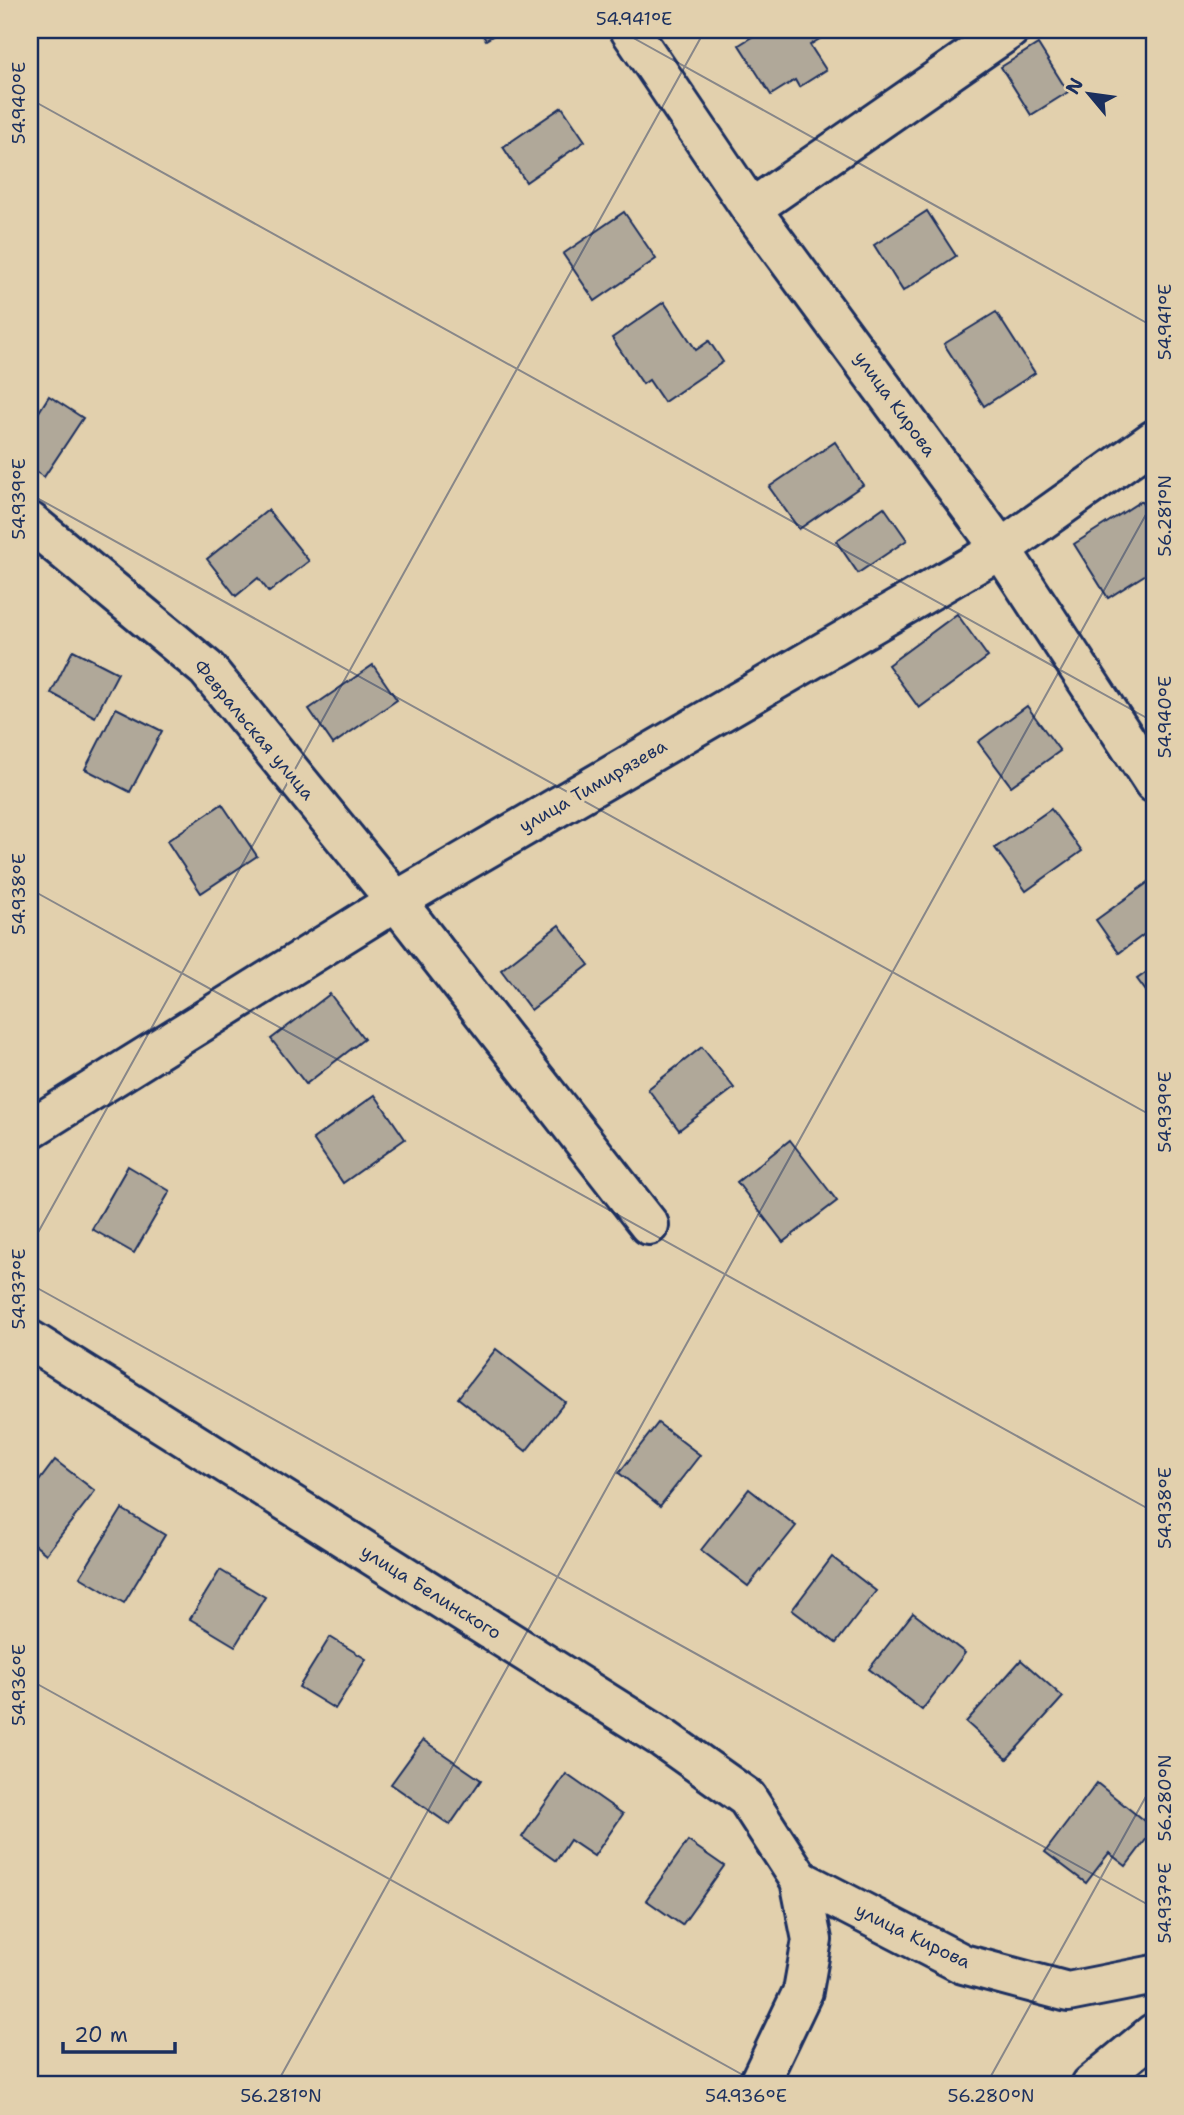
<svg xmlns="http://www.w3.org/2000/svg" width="1184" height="2115" font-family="'Shantell Sans',sans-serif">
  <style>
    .building { fill: #b0a899; stroke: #1b2f5e; stroke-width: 2 }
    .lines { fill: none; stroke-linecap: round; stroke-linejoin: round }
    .minor-casing { stroke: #1b2f5e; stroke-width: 44 }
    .minor { stroke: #e2d0ad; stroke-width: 38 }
    .ticks { fill: none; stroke: #1b2f5e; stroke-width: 2; stroke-opacity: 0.45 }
    .labels { text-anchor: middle; stroke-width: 7; stroke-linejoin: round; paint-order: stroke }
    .street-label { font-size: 18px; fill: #1b2f5e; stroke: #e2d0ad }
    .neatline { fill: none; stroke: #1b2f5e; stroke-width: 2.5 }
    .ticks-label { font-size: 18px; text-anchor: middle; fill: #1b2f5e }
  </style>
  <rect width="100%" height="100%" fill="#e2d0ad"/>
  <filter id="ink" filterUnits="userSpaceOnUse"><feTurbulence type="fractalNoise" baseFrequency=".0143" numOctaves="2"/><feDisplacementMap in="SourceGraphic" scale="14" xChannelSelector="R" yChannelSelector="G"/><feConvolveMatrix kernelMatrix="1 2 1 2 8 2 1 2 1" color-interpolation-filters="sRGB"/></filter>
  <g filter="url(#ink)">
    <!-- building -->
    <g class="building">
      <path d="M479,30H502L486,40Z"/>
      <path d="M763,30H834L810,45L826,70L799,87L795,80L771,95L739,45Z"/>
      <path d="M1038,44L1068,92L1031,115L1001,67Z"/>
      <path d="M562,107L585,141L526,182L503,147Z"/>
      <path d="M927,211L956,256L903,291L874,245Z"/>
      <path d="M624,212L656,259L595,301L563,254Z"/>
      <path d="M664,302L696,350L709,341L723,362L664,402L649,380L643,384L612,338Z"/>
      <path d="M996,312L1035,373L984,406L944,344Z"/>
      <path d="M49,396L83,418L44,477L30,468V426Z"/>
      <path d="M835,442L863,485L799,529L769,487Z"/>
      <path d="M1141,501L1154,522V569L1108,598L1074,544Z"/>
      <path d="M884,507L907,540L858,573L836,541Z"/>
      <path d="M268,510L309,561L269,592L258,578L236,596L207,559Z"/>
      <path d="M957,614L988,657L919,708L888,665Z"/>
      <path d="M73,650L118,673L95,717L51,693Z"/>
      <path d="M373,665L397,700L333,744L309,709Z"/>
      <path d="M1027,706L1060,751L1011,786L978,742Z"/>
      <path d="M116,708L162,731L130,792L85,769Z"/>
      <path d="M222,804L257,856L201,893L167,841Z"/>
      <path d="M1051,809L1082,851L1026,891L995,848Z"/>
      <path d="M1150,881L1154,887V927L1119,953L1096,920Z"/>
      <path d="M559,925L589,965L531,1010L501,970Z"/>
      <path d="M1154,967V1002L1137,979Z"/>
      <path d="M330,994L364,1039L306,1084L271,1039Z"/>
      <path d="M702,1047L734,1088L679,1130L648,1089Z"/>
      <path d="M375,1095L405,1139L343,1183L313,1139Z"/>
      <path d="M790,1140L837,1201L783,1242L737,1182Z"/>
      <path d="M128,1166L170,1191L134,1253L92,1229Z"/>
      <path d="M496,1349L565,1402L526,1451L458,1398Z"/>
      <path d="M658,1423L700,1455L660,1506L619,1473Z"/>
      <path d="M55,1460L95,1491L46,1554L30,1541V1493Z"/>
      <path d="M749,1489L796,1526L748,1586L701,1550Z"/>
      <path d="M122,1509L165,1535L124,1603L80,1577Z"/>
      <path d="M832,1557L876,1591L836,1643L792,1610Z"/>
      <path d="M220,1570L265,1597L235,1646L190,1619Z"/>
      <path d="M913,1613L965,1653L922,1710L869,1669Z"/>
      <path d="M330,1637L366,1659L335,1709L299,1687Z"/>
      <path d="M1021,1660L1063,1697L1007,1759L966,1722Z"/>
      <path d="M423,1740L481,1780L450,1825L391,1784Z"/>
      <path d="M566,1774L623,1814L594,1856L570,1840L556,1861L522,1837Z"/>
      <path d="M1097,1783L1154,1829L1126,1866L1109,1853L1086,1883L1045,1852Z"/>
      <path d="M688,1841L724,1866L682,1925L646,1900Z"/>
    </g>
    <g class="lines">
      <!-- minor casing -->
      <g class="minor-casing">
        <g id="minor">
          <path d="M630,30L751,209L1001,549L1154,783"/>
          <path d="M751,209L1009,30"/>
          <path d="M30,522L207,669L396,901L649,1225"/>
          <path d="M30,1129L396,901L1001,549L1154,440"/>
          <path d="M30,1340L664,1739L747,1798L800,1880L812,1940L803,1991L758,2085"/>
          <path d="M800,1880L963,1964L1068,1992L1154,1975"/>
          <path d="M1091,2085L1154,2033"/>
        </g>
      </g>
      <!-- minor -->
      <use href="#minor" class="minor"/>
    </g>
  </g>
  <!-- ticks -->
  <path class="ticks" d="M619,30L1154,327M30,99L1154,722M30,494L1154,1117M30,889L1154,1512M30,1247L705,30M30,1284L1154,1908M30,1680L761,2085M30,2075L48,2085M276,2085L1154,500M986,2085L1154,1782"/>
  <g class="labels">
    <!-- street labels -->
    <g class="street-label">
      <text transform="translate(895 404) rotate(54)" y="6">улица Кирова</text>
      <text transform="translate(254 730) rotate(50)" y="6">Февральская улица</text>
      <text transform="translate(593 786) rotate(-30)" y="6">улица Тимирязева</text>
      <text transform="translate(431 1592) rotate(32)" y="6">улица Белинского</text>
      <text transform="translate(913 1936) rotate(26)" y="6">улица Кирова</text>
    </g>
  </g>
  <!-- margin -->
  <rect width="1184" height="2115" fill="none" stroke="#e2d0ad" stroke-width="77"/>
  <!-- north arrow -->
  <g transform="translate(1089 94) rotate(299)" stroke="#e2d0ad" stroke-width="5" paint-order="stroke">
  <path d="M0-5L12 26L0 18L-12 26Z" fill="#1b2f5e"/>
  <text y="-10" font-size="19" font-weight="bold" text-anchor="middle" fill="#1b2f5e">N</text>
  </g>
  <!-- scale -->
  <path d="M63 2042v10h112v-10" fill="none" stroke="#1b2f5e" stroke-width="3.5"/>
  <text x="74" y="2042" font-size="21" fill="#1b2f5e" stroke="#e2d0ad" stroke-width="5" paint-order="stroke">20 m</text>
  <rect x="38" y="38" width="1108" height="2038" class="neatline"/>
  <g class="ticks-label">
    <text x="634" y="25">54.941°E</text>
    <text transform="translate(19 103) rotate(-90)" y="6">54.940°E</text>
    <text transform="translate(1165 322) rotate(-90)" y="6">54.941°E</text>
    <text transform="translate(19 499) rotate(-90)" y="6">54.939°E</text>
    <text transform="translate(1165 516) rotate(-90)" y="6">56.281°N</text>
    <text transform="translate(1165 717) rotate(-90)" y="6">54.940°E</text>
    <text transform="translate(19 894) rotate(-90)" y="6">54.938°E</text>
    <text transform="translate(1165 1112) rotate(-90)" y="6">54.939°E</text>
    <text transform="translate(19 1289) rotate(-90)" y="6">54.937°E</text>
    <text transform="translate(1165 1508) rotate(-90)" y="6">54.938°E</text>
    <text transform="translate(19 1685) rotate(-90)" y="6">54.936°E</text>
    <text transform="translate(1165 1798) rotate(-90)" y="6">56.280°N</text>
    <text transform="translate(1165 1903) rotate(-90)" y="6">54.937°E</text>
    <text x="281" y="2102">56.281°N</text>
    <text x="746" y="2102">54.936°E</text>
    <text x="991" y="2102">56.280°N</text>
  </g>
</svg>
